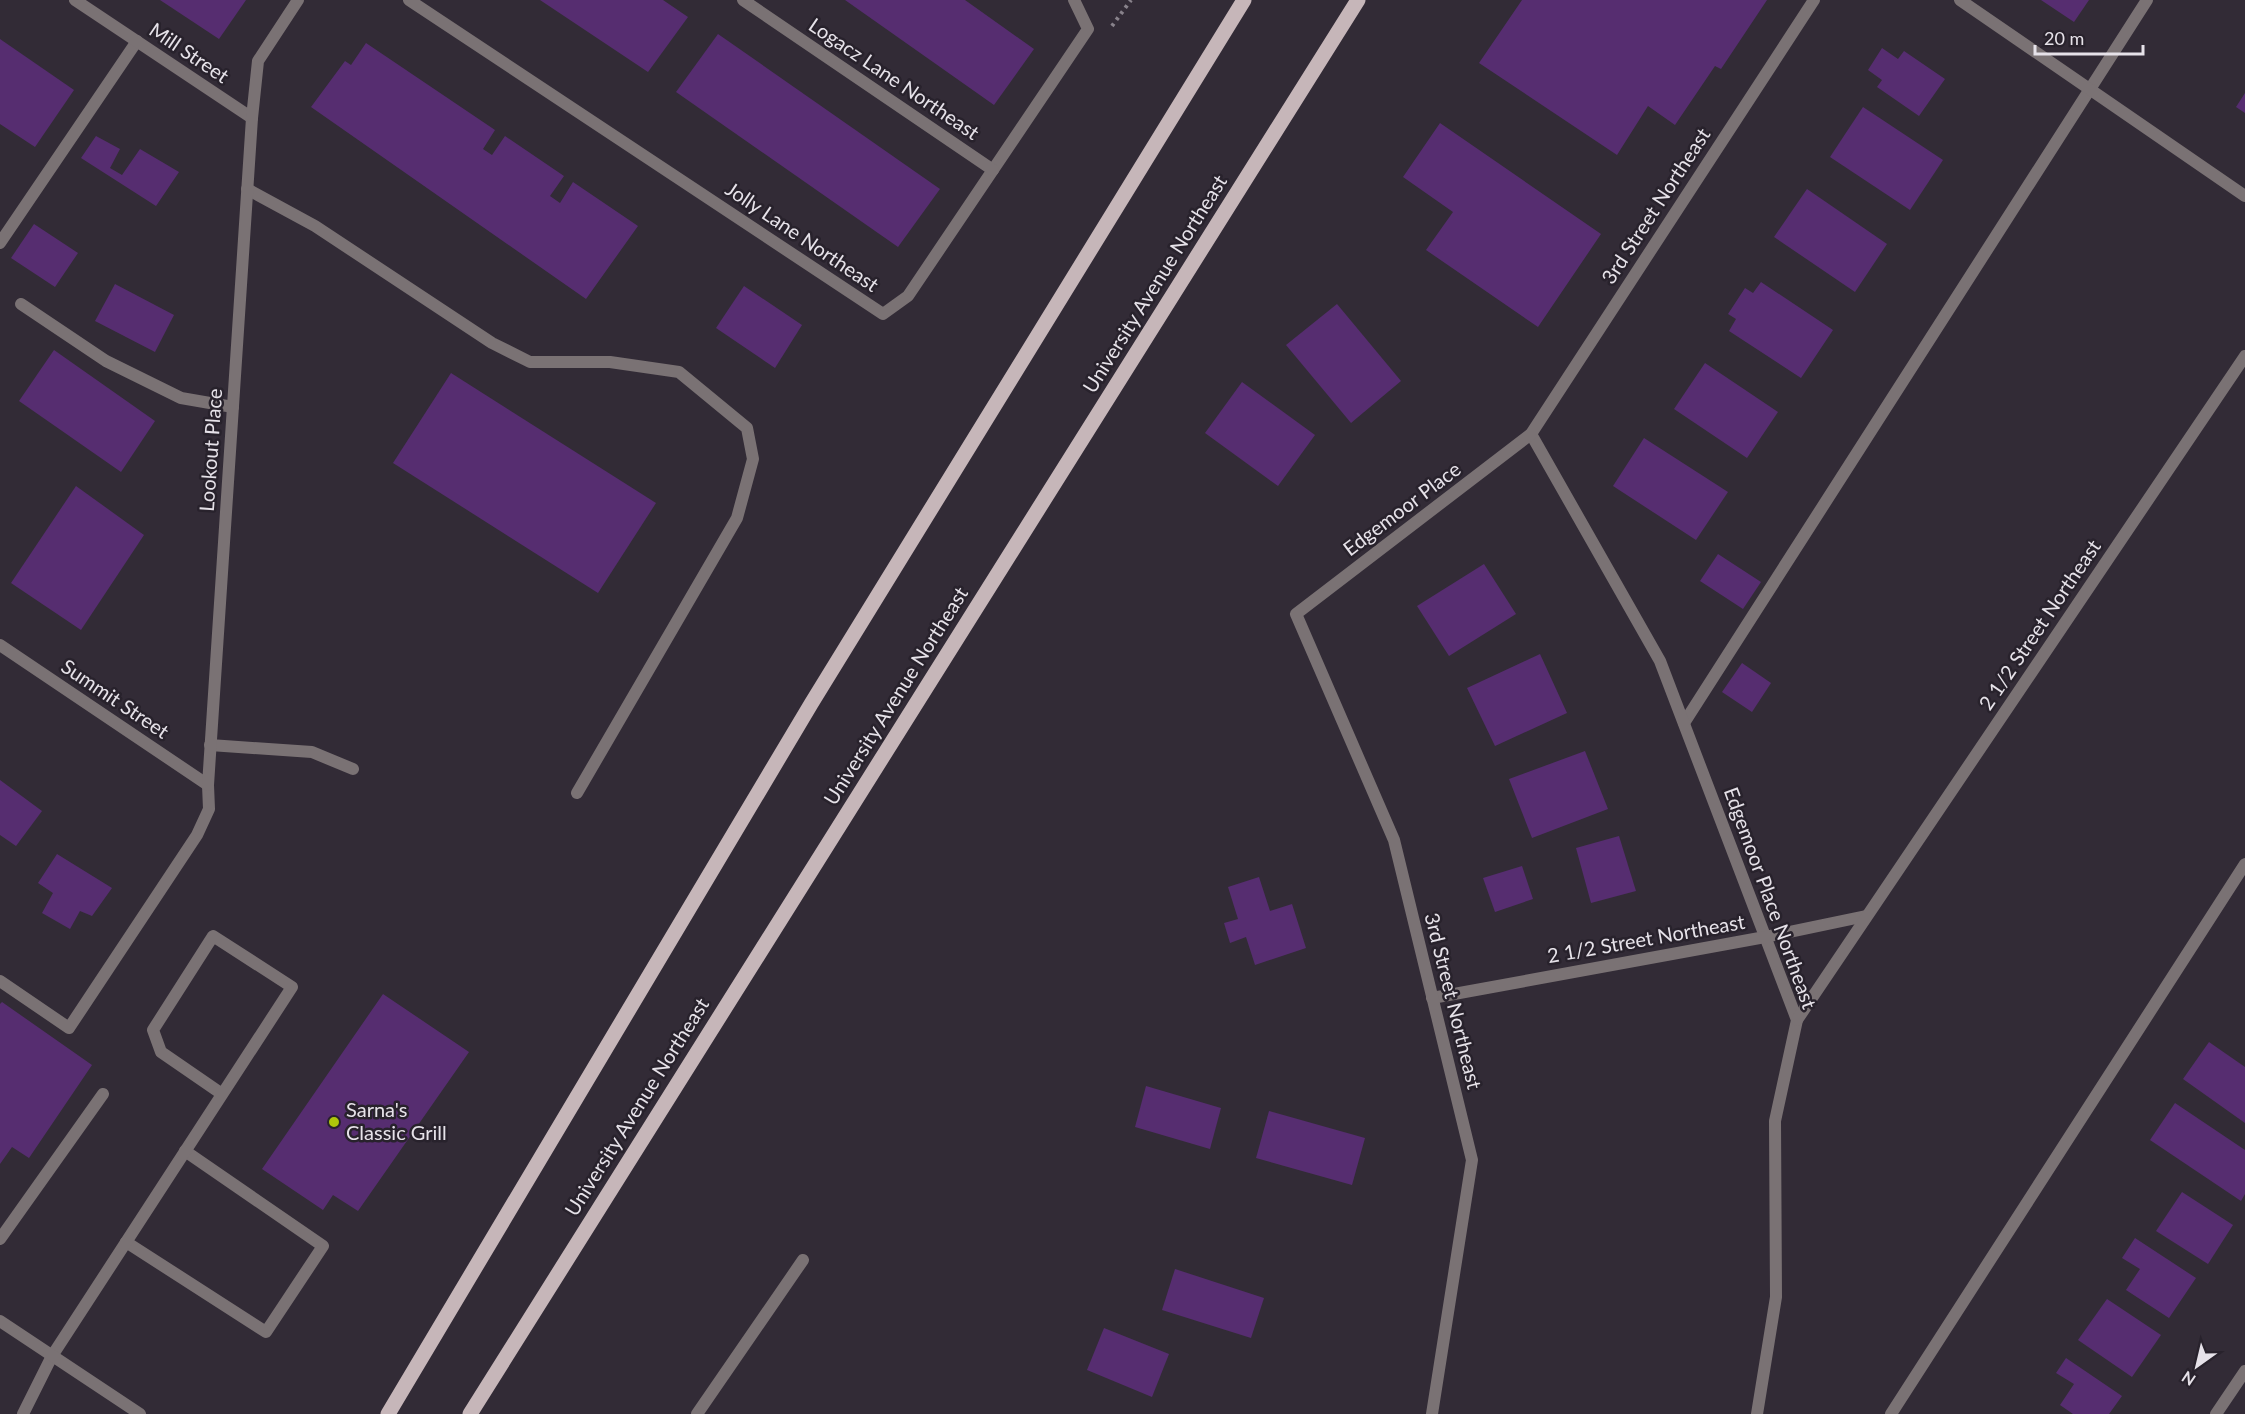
<svg xmlns="http://www.w3.org/2000/svg" width="2245" height="1414" font-family="Lato,sans-serif">
  <style>
    .building { fill: #562d70 }
    .lines { fill: none; stroke-linecap: round; stroke-linejoin: round }
    .path { stroke: #88828b; stroke-width: 4; stroke-dasharray: 3 4.5; stroke-linecap: butt }
    .service { stroke: #7a7274; stroke-width: 12 }
    .minor { stroke: #7a7274; stroke-width: 12 }
    .tertiary { stroke: #7a7274; stroke-width: 12 }
    .primary { stroke: #c6b6b9; stroke-width: 15 }
    .poi-dot { fill: #aec60b; stroke: #28222c; stroke-width: 2 }
    .labels { text-anchor: middle; stroke-width: 5; stroke-linejoin: round; paint-order: stroke }
    .street-label { font-size: 20px; fill: #e6e2e9; stroke: #28222c }
    .poi-label { font-size: 20px; fill: #e6e2e9; stroke: #28222c; text-anchor: start }
  </style>
  <rect width="100%" height="100%" fill="#322b36"/>
  <!-- building -->
  <g class="building">
    <path d="M160,0H246L219,39Z"/>
    <path d="M540,0H663L688,17L648,72Z"/>
    <path d="M845,0H965L1034,49L994,105Z"/>
    <path d="M1522,0H1767L1721,69L1715,66L1675,125L1648,106L1617,155L1479,63Z"/>
    <path d="M2041,0H2089L2074,22Z"/>
    <path d="M718,34L940,189L898,247L676,92Z"/>
    <path d="M0,39L74,90L35,147L0,124Z"/>
    <path d="M366,43L495,130L483,149L492,155L505,136L564,176L550,196L560,203L573,182L638,226L586,299L311,107L345,61L351,65Z"/>
    <path d="M1882,48L1898,59L1904,51L1945,79L1919,116L1877,87L1882,80L1868,70Z"/>
    <path d="M2245,93V113L2236,107Z"/>
    <path d="M1863,107L1943,160L1910,210L1830,157Z"/>
    <path d="M1440,123L1601,234L1538,327L1426,250L1453,212L1403,177Z"/>
    <path d="M96,136L120,149L110,168L122,175L140,149L179,172L156,206L81,158Z"/>
    <path d="M1807,189L1887,244L1855,292L1774,237Z"/>
    <path d="M34,224L78,253L55,287L11,258Z"/>
    <path d="M1761,282L1833,330L1801,378L1729,331L1736,319L1728,314L1745,288L1753,293Z"/>
    <path d="M115,284L174,315L155,352L95,321Z"/>
    <path d="M744,286L802,325L775,368L716,328Z"/>
    <path d="M1337,304L1401,381L1351,423L1286,345Z"/>
    <path d="M54,350L155,421L121,472L19,401Z"/>
    <path d="M1705,363L1778,412L1747,458L1674,409Z"/>
    <path d="M451,373L656,503L598,593L393,463Z"/>
    <path d="M1242,382L1315,435L1278,486L1205,433Z"/>
    <path d="M1644,438L1728,492L1696,540L1613,486Z"/>
    <path d="M76,486L144,535L81,630L11,583Z"/>
    <path d="M1718,554L1761,582L1743,609L1700,581Z"/>
    <path d="M1484,564L1516,614L1449,656L1417,606Z"/>
    <path d="M1540,654L1567,713L1495,746L1467,688Z"/>
    <path d="M1742,663L1771,683L1752,712L1722,692Z"/>
    <path d="M1585,751L1608,809L1532,838L1509,779Z"/>
    <path d="M0,780L42,811L16,846L0,835Z"/>
    <path d="M1619,836L1636,891L1591,903L1576,848Z"/>
    <path d="M57,854L112,888L92,916L80,911L70,929L42,913L53,893L38,883Z"/>
    <path d="M1522,866L1533,899L1495,912L1483,878Z"/>
    <path d="M1259,877L1270,911L1292,904L1306,948L1255,965L1246,937L1230,943L1224,923L1238,919L1228,887Z"/>
    <path d="M383,994L469,1052L358,1211L333,1195L323,1210L262,1169Z"/>
    <path d="M2,1002L92,1065L29,1158L12,1147L0,1164V1004Z"/>
    <path d="M2209,1042L2245,1067V1123L2183,1079Z"/>
    <path d="M1146,1086L1221,1108L1210,1149L1135,1127Z"/>
    <path d="M2175,1103L2245,1150V1194L2241,1201L2150,1140Z"/>
    <path d="M1269,1111L1365,1138L1352,1185L1256,1158Z"/>
    <path d="M2182,1192L2233,1225L2208,1264L2156,1231Z"/>
    <path d="M2135,1238L2196,1278L2169,1318L2126,1290L2140,1269L2122,1258Z"/>
    <path d="M1175,1269L1264,1298L1251,1338L1162,1310Z"/>
    <path d="M2107,1299L2161,1335L2132,1377L2078,1340Z"/>
    <path d="M1104,1328L1169,1354L1152,1397L1087,1370Z"/>
    <path d="M2066,1358L2122,1396L2109,1414H2073L2060,1405L2074,1384L2056,1373Z"/>
  </g>
  <g class="lines">
    <!-- path -->
    <path class="path" d="M1112,26L1131,0"/>
    <!-- service -->
    <g class="service">
      <path d="M247,189L315,226L492,343L530,362H610L679,372L747,428L753,459L737,518L577,793"/>
      <path d="M0,243L137,41"/>
      <path d="M21,304L106,361L181,398L233,407"/>
      <path d="M1684,723L2147,0"/>
      <path d="M210,745L312,752L353,769"/>
      <path d="M0,981L69,1028L197,835L209,809L208,785"/>
      <path d="M0,1239L103,1094"/>
      <path d="M126,1242L266,1332L323,1246L185,1151"/>
      <path d="M23,1414L52,1356L292,987L213,936L153,1030L161,1052L222,1094"/>
      <path d="M697,1414L803,1260"/>
      <path d="M1891,1414L2245,864"/>
    </g>
    <!-- minor -->
    <g class="minor">
      <path d="M75,0L252,118"/>
      <path d="M409,0L883,314L908,296L1088,29L1074,0"/>
      <path d="M743,0L993,170"/>
      <path d="M1960,0L2245,196"/>
      <path d="M1531,434L1660,661L1797,1020L1775,1121L1776,1297L1757,1414"/>
      <path d="M0,645L208,785"/>
      <path d="M208,785L252,118L258,61L298,0"/>
      <path d="M1432,998L1765,937L1866,916"/>
      <path d="M1797,1020L2245,356"/>
      <path d="M1432,1414L1472,1160L1394,840L1296,614L1531,434L1814,0"/>
      <path d="M2216,1414L2245,1371"/>
    </g>
    <!-- tertiary -->
    <path class="tertiary" d="M0,1321L140,1414"/>
    <!-- primary -->
    <g class="primary">
      <path d="M388,1414L811,704L1244,0"/>
      <path d="M470,1414L1358,0"/>
    </g>
  </g>
  <!-- markers -->
  <circle class="poi-dot" cx="334" cy="1122" r="6"/>
  <g class="labels">
    <!-- street labels -->
    <g class="street-label">
      <text transform="translate(189 53) rotate(34)" y="7">Mill Street</text>
      <text transform="translate(894 79) rotate(34)" y="7">Logacz Lane Northeast</text>
      <text transform="translate(1656 206) rotate(-57)" y="7">3rd Street Northeast</text>
      <text transform="translate(802 237) rotate(34)" y="7">Jolly Lane Northeast</text>
      <text transform="translate(1155 284) rotate(-58)" y="7">University Avenue Northeast</text>
      <text transform="translate(211 450) rotate(-86)" y="7">Lookout Place</text>
      <text transform="translate(1402 509) rotate(-37)" y="7">Edgemoor Place</text>
      <text transform="translate(2040 625) rotate(-56)" y="7">2 1/2 Street Northeast</text>
      <text transform="translate(896 696) rotate(-58)" y="7">University Avenue Northeast</text>
      <text transform="translate(115 699) rotate(34)" y="7">Summit Street</text>
      <text transform="translate(1770 898) rotate(70)" y="7">Edgemoor Place Northeast</text>
      <text transform="translate(1646 939) rotate(-10)" y="7">2 1/2 Street Northeast</text>
      <text transform="translate(1453 1001) rotate(76)" y="7">3rd Street Northeast</text>
      <text transform="translate(637 1107) rotate(-58)" y="7">University Avenue Northeast</text>
    </g>
    <!-- poi labels -->
    <g class="poi-label">
      <text x="346" y="1117">Sarna's<tspan x="346" dy="23">Classic Grill</tspan></text>
    </g>
  </g>
  <!-- north arrow -->
  <g transform="translate(2197 1366) rotate(214)" stroke="#28222c" stroke-width="4.5" paint-order="stroke">
  <path d="M0-4.5L10 22L0 15L-10 22Z" fill="#e6e2e9"/>
  <text y="-9" font-size="16" font-weight="bold" text-anchor="middle" fill="#e6e2e9">N</text>
  </g>
  <!-- scale -->
  <path d="M2035 45v9h108v-9" fill="none" stroke="#e6e2e9" stroke-width="3"/>
  <text x="2044" y="45" font-size="18" fill="#e6e2e9" stroke="#28222c" stroke-width="4.5" paint-order="stroke">20 m</text>
</svg>
